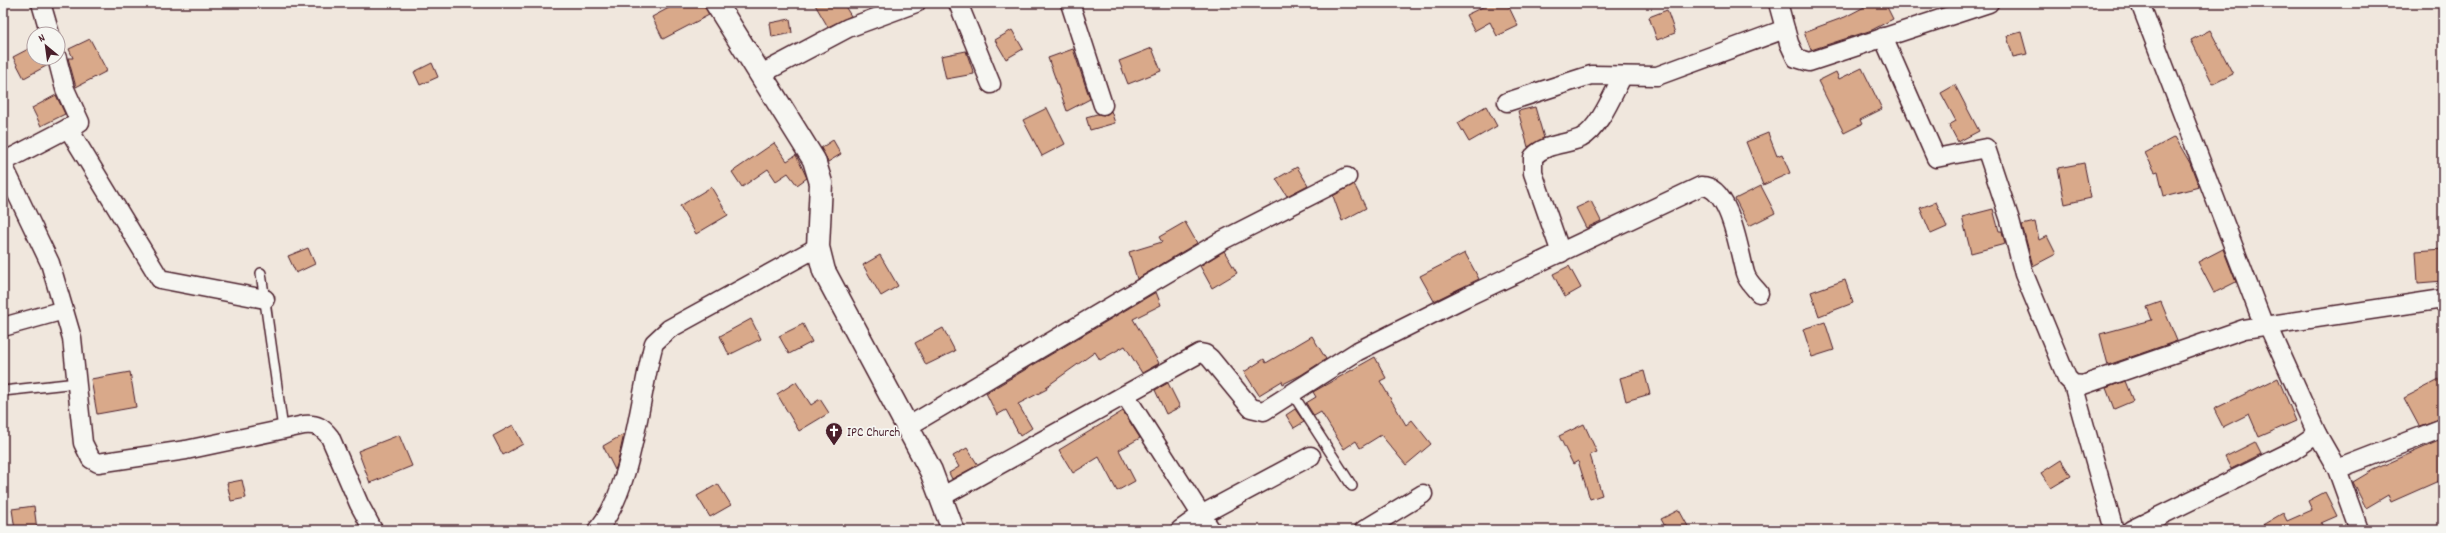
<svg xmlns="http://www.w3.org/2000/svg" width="2446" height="533" font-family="Dekko,sans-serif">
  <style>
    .building { fill: #d9a98a; stroke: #4a1f2b }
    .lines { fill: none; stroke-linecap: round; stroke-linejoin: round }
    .lane-casing { stroke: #4a1f2b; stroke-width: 12 }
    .street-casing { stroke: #4a1f2b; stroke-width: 21 }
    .secondary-casing { stroke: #4a1f2b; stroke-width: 25 }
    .lane { stroke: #f6f6f2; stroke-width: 9 }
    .street { stroke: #f6f6f2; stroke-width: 18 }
    .secondary { stroke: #f6f6f2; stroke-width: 22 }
    .labels { text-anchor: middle; stroke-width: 3.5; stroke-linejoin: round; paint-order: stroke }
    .poi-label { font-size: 13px; fill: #4a1f2b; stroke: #f6f6f2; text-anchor: start }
  </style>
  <rect width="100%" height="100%" fill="#f0e7dd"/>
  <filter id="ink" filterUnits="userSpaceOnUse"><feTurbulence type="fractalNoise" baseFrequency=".025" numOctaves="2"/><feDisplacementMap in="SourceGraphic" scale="8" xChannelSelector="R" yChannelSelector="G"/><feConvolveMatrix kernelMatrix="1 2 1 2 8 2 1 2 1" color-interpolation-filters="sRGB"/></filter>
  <g filter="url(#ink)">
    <!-- building -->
    <g class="building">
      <path d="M678,3H704L709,15L663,39L652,17Z"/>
      <path d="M814,3H843L851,16L828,27Z"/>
      <path d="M1491,3H1507L1518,26L1497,36L1490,22L1474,31L1466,15Z"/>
      <path d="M1872,3H1885L1893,19L1872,30L1811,50L1804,32L1845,17Z"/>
      <path d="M1667,10L1675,33L1657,40L1649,17Z"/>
      <path d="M790,19L792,33L772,37L770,23Z"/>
      <path d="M1012,30L1023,49L1006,59L995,40Z"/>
      <path d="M2210,30L2233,74L2213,84L2191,40Z"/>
      <path d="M2021,32L2027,54L2013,57L2007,36Z"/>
      <path d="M90,39L107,71L76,87L68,58H73L69,49Z"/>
      <path d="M34,46V58H47L48,65L24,78L13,57Z"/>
      <path d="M1152,48L1161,71L1128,84L1119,61Z"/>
      <path d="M1073,49L1090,99L1067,111L1048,58Z"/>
      <path d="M966,51L974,74L946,79L941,56Z"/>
      <path d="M432,63L438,77L420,85L414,72Z"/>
      <path d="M1862,68L1882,109L1860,120L1862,124L1844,133L1818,81L1836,72L1839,79Z"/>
      <path d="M1955,85L1979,131L1958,142L1949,125L1956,121L1941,93Z"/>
      <path d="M56,95L65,114L41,126L32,108Z"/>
      <path d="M1486,106L1497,126L1469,142L1458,123Z"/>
      <path d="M1535,107L1544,138L1528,147L1518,111Z"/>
      <path d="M1047,108L1065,144L1042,156L1023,120Z"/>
      <path d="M1111,111L1115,123L1090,130L1086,117L1097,114L1106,115Z"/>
      <path d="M1768,133L1777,156L1782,154L1790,173L1763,185L1746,142Z"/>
      <path d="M2175,137L2190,163L2199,187L2164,196L2158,171L2155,172L2145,153Z"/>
      <path d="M833,140L841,154L828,162L821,148Z"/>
      <path d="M774,143L787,161L796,155L807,178L797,185L788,173L776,181L768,169L742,187L732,172Z"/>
      <path d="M2084,163L2091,198L2065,204L2058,168Z"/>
      <path d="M1297,167L1308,185L1287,196L1276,179Z"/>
      <path d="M1354,184L1366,208L1342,221L1333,196Z"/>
      <path d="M1761,186L1775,213L1749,226L1735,199Z"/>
      <path d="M711,187L728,215L696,234L680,206Z"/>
      <path d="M1591,201L1601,221L1586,228L1576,208Z"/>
      <path d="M1936,202L1947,227L1931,234L1920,208Z"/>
      <path d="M1993,209L1999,231H2002L2005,244L1971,253L1962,217Z"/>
      <path d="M1185,222L1197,243L1137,279L1129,252L1162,242L1159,237Z"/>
      <path d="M2035,222L2039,240L2047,236L2056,254L2033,266L2022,225Z"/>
      <path d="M308,248L315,264L296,273L288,256Z"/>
      <path d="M2223,249L2236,282L2214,293L2198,262Z"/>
      <path d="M2443,249V281L2418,283L2416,251Z"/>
      <path d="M1224,251L1237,273L1212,288L1200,266Z"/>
      <path d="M1465,253L1479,279L1434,301L1420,276Z"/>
      <path d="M880,255L898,286L881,296L863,265Z"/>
      <path d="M1569,266L1581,288L1565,297L1553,274Z"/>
      <path d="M1845,280L1853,303L1819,316L1811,292Z"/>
      <path d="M1156,292L1161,305L1133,319L1159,363L1158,364L1142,373L1125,346L1100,360L1095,352L1046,387L1047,389L1018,404L1032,428L1020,436L1006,410L997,415L986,393Z"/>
      <path d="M2161,302L2177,341L2108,365L2100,334L2152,320L2147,307Z"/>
      <path d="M751,319L761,339L729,355L720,336Z"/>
      <path d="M1825,322L1834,350L1812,357L1803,329Z"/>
      <path d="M803,324L812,342L789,354L779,336Z"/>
      <path d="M943,328L955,351L926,365L915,343Z"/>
      <path d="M1312,336L1326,359L1301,375L1283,384L1282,381L1259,395L1244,372L1264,359L1266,363Z"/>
      <path d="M1375,357L1386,378L1380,381L1406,425L1412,420L1431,444L1406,465L1381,435L1360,448L1356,441L1344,449L1321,412L1314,416L1306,403L1316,397L1313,392Z"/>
      <path d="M1644,371L1650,394L1626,401L1620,378Z"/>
      <path d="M130,372L136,407L97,414L91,379Z"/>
      <path d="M2278,378L2296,421L2259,437L2249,414L2223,427L2214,409Z"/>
      <path d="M2443,378V418L2419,426L2404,398Z"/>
      <path d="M2125,381L2133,401L2114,409L2106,388Z"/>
      <path d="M796,382L811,405L820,399L829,413L799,431L777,394Z"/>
      <path d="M1168,383L1180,407L1166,414L1155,390Z"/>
      <path d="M1295,409L1304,422L1294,428L1286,415Z"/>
      <path d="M1123,411L1140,438L1119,450L1135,481L1117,491L1099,457L1073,473L1059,450Z"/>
      <path d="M1584,424L1597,452L1590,455L1602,495L1590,499L1578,461L1573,464L1559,436Z"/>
      <path d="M513,425L523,444L503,455L493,436Z"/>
      <path d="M624,434L617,465L615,470L603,446Z"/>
      <path d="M399,435L412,466L370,483L358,451Z"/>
      <path d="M2443,439V479L2391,502L2388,495L2366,508L2353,482L2373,470Z"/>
      <path d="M2255,442L2261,454L2231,469L2225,457Z"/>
      <path d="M967,448L978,465L952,479L949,473L959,467L953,456Z"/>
      <path d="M2061,460L2071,476L2051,488L2041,473Z"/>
      <path d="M242,480L246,498L231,501L227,483Z"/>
      <path d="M718,484L731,505L710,517L697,496Z"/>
      <path d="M2325,492L2337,516L2321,523L2325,530H2254L2283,513L2287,521L2312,510L2308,501Z"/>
      <path d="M34,506L37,530H15L12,509Z"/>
      <path d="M1679,510L1690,530H1667L1661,519Z"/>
    </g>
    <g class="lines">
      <!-- lane casing -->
      <g class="lane-casing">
        <g id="lane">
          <path d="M261,273L283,429"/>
          <path d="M3,391L77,383"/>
          <path d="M1292,393L1352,486"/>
        </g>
      </g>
      <!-- street casing -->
      <g class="street-casing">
        <g id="street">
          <path d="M41,3L50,34"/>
          <path d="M958,3L991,84"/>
          <path d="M1070,3L1103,105"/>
          <path d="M1778,3L1789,43L1796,58L1809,62L1989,3"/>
          <path d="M2140,3L2264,326"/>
          <path d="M1883,37L1936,158L1986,148L2010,220L2024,274L2067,378L2073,384L2083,385L2244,329L2443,299"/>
          <path d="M761,74L848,28L916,3"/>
          <path d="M1507,102L1591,75L1657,76L1785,29"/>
          <path d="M68,128L160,279L265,299"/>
          <path d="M3,162L80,122L65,89L57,58"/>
          <path d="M3,165L50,263L72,338L83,443L91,459L98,463L186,450L304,425C317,424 322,427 330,437L359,504L373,530"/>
          <path d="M1561,253L1533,173V157C1546,143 1565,145 1581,138C1599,129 1613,94 1622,77"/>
          <path d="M2268,325L2317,434"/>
          <path d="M3,327L64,310"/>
          <path d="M2073,384L2114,530"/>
          <path d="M1125,395L1211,530"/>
          <path d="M907,427L1223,240L1347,177"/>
          <path d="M2337,469L2443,428"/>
          <path d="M941,497L1200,353L1205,354L1210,358L1251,408L1264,411L1358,351L1466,297L1701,186C1730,185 1739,252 1745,273C1747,281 1754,287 1759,293"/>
          <path d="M597,530C633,491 639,396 654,343L669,329L818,247"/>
          <path d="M1180,530L1201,515L1311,456"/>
          <path d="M1364,530L1423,494"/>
          <path d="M2131,530L2292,451L2317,434L2337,469L2359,530"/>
        </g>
      </g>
      <!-- secondary casing -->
      <g class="secondary-casing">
        <path id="secondary" d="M716,3L814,160L821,183L818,247L824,271L931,471L953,530"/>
      </g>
      <!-- lane -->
      <use href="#lane" class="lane"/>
      <!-- street -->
      <use href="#street" class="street"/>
      <!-- secondary -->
      <use href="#secondary" class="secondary"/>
    </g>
  </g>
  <!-- icons -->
  <defs>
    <g id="church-pin" transform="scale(0.9)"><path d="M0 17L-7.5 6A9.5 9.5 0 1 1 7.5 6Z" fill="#4a1f2b" stroke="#f6f6f2"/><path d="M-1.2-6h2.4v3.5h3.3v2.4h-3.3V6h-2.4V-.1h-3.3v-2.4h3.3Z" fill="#fff"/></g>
  </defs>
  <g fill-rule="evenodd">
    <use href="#church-pin" x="834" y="431"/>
  </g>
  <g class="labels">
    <!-- poi labels -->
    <g class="poi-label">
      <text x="847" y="436">IPC Church</text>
    </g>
  </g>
  <!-- margin -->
  <rect width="2446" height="533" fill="none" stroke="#f6f6f2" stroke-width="16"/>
  <rect x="8" y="8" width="2430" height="517" fill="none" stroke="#4a1f2b" stroke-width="1.5" filter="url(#ink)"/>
  <!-- north arrow -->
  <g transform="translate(46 46) rotate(331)"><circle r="19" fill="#f6f6f2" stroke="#b1a0a2"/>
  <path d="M0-3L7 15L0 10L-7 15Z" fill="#4a1f2b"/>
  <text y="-6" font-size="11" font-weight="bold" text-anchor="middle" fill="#4a1f2b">N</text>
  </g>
</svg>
